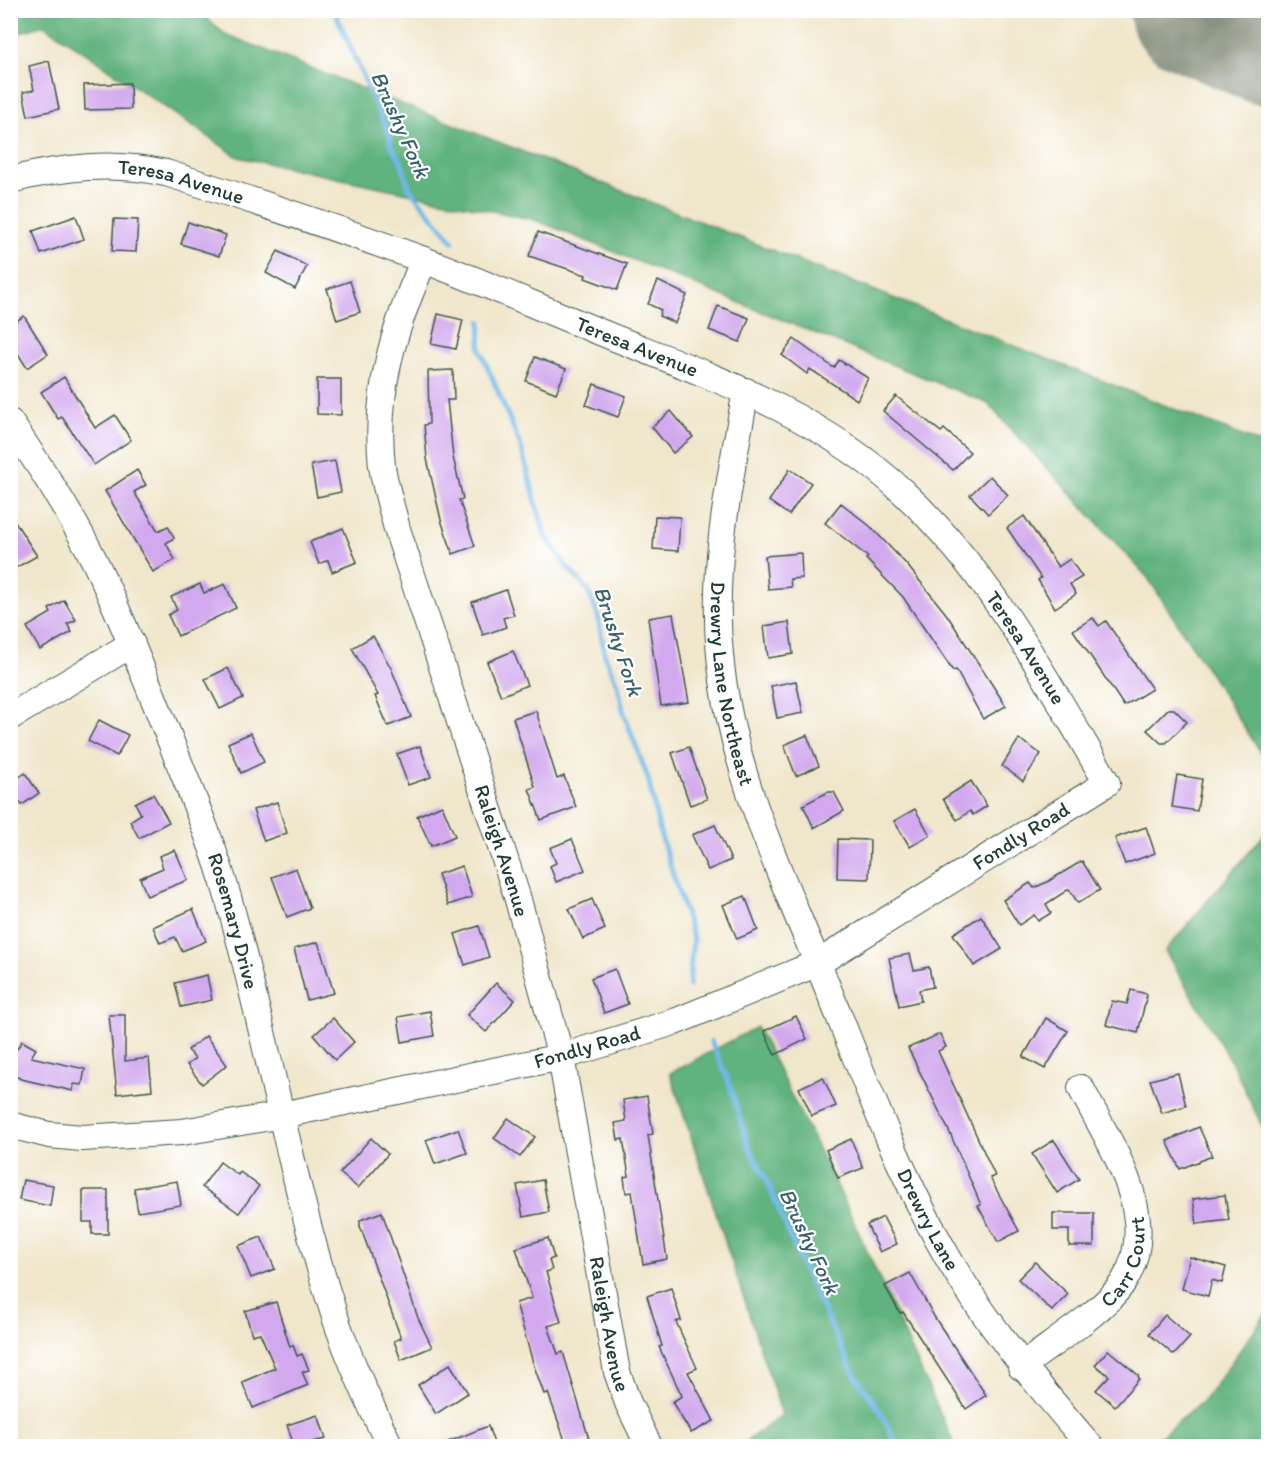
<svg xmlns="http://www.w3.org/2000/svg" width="1279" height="1457" font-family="Itim,sans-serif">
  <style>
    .forest { fill: #60b27e; stroke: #407859; stroke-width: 1.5 }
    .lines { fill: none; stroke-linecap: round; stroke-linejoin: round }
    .stream { stroke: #71b8e8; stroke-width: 5 }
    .runway { stroke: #889280; stroke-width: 123 }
    .building { fill: #d2a9ee }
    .minor-casing { stroke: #3e564b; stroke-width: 28 }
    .minor { stroke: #fff; stroke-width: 26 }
    .labels { text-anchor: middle; stroke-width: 4.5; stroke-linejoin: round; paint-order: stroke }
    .street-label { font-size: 21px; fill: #1f3d34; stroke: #fff }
    .water-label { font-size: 22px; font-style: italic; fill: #38626a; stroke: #fff }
  </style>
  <rect width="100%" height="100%" fill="#fff"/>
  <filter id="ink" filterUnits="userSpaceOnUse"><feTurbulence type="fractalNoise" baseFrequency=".0167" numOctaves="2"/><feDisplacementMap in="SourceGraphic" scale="12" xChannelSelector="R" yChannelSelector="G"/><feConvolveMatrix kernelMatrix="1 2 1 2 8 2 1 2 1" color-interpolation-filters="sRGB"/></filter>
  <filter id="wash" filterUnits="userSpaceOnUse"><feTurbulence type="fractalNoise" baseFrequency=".008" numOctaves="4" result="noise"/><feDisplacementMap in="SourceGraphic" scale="24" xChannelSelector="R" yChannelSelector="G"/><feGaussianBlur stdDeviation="1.35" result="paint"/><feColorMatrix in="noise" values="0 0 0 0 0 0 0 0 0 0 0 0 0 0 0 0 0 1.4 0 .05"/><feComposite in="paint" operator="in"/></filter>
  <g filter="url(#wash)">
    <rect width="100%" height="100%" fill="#f0e6cb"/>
    <!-- forest -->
    <g class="forest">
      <path d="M11,11H197L225,34L1268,446V764L1148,578L987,403L535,220L238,157L44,25L11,35Z"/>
      <path d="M1268,830V1139L1233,1065L1165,951Z"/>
      <path d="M757,1027L845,1202L955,1446H740L782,1415L670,1073Z"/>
      <path d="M1268,1311V1446H1149L1205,1399Z"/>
    </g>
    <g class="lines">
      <!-- stream -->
      <g class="stream">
        <path d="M334,10L390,137V144L401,161L409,188L453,241"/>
        <path d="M481,321L480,349L520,444L545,535L567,567L588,590L598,616L605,656L618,686L624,714L648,778L660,833L693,938L689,986"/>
        <path d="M711,1041L728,1080L749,1147L765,1177L805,1272L853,1372L880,1411L897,1446"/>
      </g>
      <!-- runway -->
      <path class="runway" d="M1191,10L1268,44"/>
    </g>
    <g id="blocks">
      <!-- building -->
      <g class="building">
        <path d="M49,61L59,109L28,116L23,92L34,90L29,66Z"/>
        <path d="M130,83L131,109L85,110L84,85Z"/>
        <path d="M76,216L84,239L41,254L33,231Z"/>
        <path d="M114,219L138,220L136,252L112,251Z"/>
        <path d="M188,222L226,235L219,256L181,244Z"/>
        <path d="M538,232L627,264L617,290L585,278L586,275L529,256Z"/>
        <path d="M278,251L307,266L295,289L266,273Z"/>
        <path d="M350,281L360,312L337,320L327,289Z"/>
        <path d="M658,281L687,295L675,323L659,316L661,310L648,304Z"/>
        <path d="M718,306L749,318L740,342L709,330Z"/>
        <path d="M438,314L463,320L456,349L431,344Z"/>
        <path d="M24,316L48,354L27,368L10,341V325Z"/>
        <path d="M794,339L834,368L839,360L868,378L857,400L810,369L807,374L782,355Z"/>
        <path d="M535,357L566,369L556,393L526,381Z"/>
        <path d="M453,370L454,400H447L453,457L463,499L459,500L475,546L453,554L441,520L427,459L424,425L429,424L428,371Z"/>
        <path d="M64,377L95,428L115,415L131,440L94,465L62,417L58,419L41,392Z"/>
        <path d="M317,379H341V415L317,414Z"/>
        <path d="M594,384L626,396L618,417L586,405Z"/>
        <path d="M896,396L941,432L944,429L970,452L953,470L883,411Z"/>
        <path d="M671,411L693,437L673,453L652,427Z"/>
        <path d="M335,461L341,492L317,497L311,465Z"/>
        <path d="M790,469L811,483L789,515L769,501Z"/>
        <path d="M137,470L146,485L134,492L158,531L168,526L174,538L166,543L175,560L153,572L105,491Z"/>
        <path d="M990,476L1008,495L988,514L970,495Z"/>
        <path d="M841,503L871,527L907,565L947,615L1006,706L983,719L956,670L953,671L903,597L866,559L868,557L825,523Z"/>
        <path d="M10,514L37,556L10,571Z"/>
        <path d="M655,516L680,517L678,551L653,549Z"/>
        <path d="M1024,516L1058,567L1070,559L1082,577L1070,584L1076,594L1055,608L1038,580L1041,578L1007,528Z"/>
        <path d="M343,528L357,562L332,572L328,560L319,564L310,542Z"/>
        <path d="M801,553L802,578L790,579L791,587L768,589L765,556Z"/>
        <path d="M200,584L204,593L225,584L236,608L178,636L168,615L177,610L171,597Z"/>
        <path d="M506,590L514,615L503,618L506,627L483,635L472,602Z"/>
        <path d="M64,600L76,620L67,624L72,632L40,650L27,627L51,613L49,609Z"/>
        <path d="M673,614L689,702L661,706L648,618Z"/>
        <path d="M1093,618L1099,626L1106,621L1152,689L1124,706L1073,630Z"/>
        <path d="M789,622L793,654L768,658L764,626Z"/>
        <path d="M373,636L391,668L411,717L388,726L375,696L378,695L352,648Z"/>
        <path d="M513,651L527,685L501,696L487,662Z"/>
        <path d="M228,668L243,698L220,709L205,679Z"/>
        <path d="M796,681L803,713L777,718L771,686Z"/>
        <path d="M1168,709H1174L1187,722L1166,743H1161L1147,730Z"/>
        <path d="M536,711L557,779L564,776L576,807L541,820L529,789L535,787L513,718Z"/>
        <path d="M99,720L128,735L117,756L88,741Z"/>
        <path d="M251,733L264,762L241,773L228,743Z"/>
        <path d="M807,735L819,766L796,776L784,745Z"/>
        <path d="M1019,739L1041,754L1023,781L1002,766Z"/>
        <path d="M420,746L431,777L408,785L397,754Z"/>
        <path d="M689,747L707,799L690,805L672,753Z"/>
        <path d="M25,773L39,793L22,805L10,790V784Z"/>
        <path d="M1177,775L1202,779L1197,811L1172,807Z"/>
        <path d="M971,781L987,806L973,815L970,811L957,820L943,799Z"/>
        <path d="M828,792H834L844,811L814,828L803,805Z"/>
        <path d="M153,794L169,822L139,838L130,821L141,814L135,803Z"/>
        <path d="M277,802L287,833L264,841L253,810Z"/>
        <path d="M442,805L455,836L431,846L417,816Z"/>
        <path d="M915,809L930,835L910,847L894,821Z"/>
        <path d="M715,825L731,860L708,870L692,835Z"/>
        <path d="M1146,827L1155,853L1125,864L1115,838Z"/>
        <path d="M572,839L585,870L556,882L550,866L556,863L550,848Z"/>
        <path d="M838,839L870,840L869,879L837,878Z"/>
        <path d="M175,850L188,880L147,896L140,878L163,868L159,856Z"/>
        <path d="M1082,861L1100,890L1078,903L1069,889L1046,904L1051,913L1038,921L1034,915L1019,925L1003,900L1030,883L1034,888L1047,882Z"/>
        <path d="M462,866L472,897L448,905L438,874Z"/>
        <path d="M296,868L310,908L287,917L272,877Z"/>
        <path d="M745,896L758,930L737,939L723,905Z"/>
        <path d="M592,899L605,929L583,939L569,909Z"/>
        <path d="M193,909L206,941L182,951L175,937L160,943L153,927Z"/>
        <path d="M981,916L1002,949L974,966L953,934Z"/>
        <path d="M479,926L489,957L465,965L455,934Z"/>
        <path d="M318,942L334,993L307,1000L294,949Z"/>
        <path d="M910,954L914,970L929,967L933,987L919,990L921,1001L899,1006L889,958Z"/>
        <path d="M615,969L628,1004L604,1013L591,978Z"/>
        <path d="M207,975L212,1000L181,1007L175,983Z"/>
        <path d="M496,983L515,1000L486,1032L467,1015Z"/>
        <path d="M1131,990L1147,994L1138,1033L1106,1025L1112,1001L1127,1004Z"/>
        <path d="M430,1011L434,1036L402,1042L398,1017Z"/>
        <path d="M109,1015H125V1061L149,1058L152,1090L117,1094Z"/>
        <path d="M796,1016L807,1039L775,1055L764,1031Z"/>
        <path d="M333,1018L354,1042L335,1060L314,1035Z"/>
        <path d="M1046,1018L1068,1031L1045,1069L1023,1057Z"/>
        <path d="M940,1034L946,1047L938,1051L995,1176L990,1178L1019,1231L998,1242L978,1206L981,1205L949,1131L908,1048Z"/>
        <path d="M206,1036L227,1065L202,1084L187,1065L195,1059L188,1050Z"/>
        <path d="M22,1041L36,1049L31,1057L85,1069L82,1085L74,1084L73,1091L21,1079L10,1073V1045L17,1049Z"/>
        <path d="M1178,1073L1186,1106L1162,1113L1150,1080Z"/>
        <path d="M823,1077L836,1106L812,1116L799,1088Z"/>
        <path d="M647,1096L653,1134L648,1135L667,1259L643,1264L632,1192L626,1193L624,1177L629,1176L623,1139L618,1140L615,1123L626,1121L623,1100Z"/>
        <path d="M508,1118L535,1137L520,1157L494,1138Z"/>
        <path d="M1199,1127L1212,1156L1180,1169L1167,1141Z"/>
        <path d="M458,1129L467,1153L435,1164L426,1140Z"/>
        <path d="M371,1138L388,1154L358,1188L340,1173Z"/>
        <path d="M851,1139L863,1168L838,1178L826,1150Z"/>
        <path d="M1054,1140L1079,1179L1057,1193L1032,1154Z"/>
        <path d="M220,1162L238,1175L240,1172L259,1186L239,1213L202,1187Z"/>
        <path d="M23,1180L53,1185L50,1206L19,1200Z"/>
        <path d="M543,1180L549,1212L523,1217L517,1185Z"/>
        <path d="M177,1181L181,1205L138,1212L134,1188Z"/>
        <path d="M83,1190H108V1234H92V1222H83Z"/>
        <path d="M1225,1195L1229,1220L1197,1224L1193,1199Z"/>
        <path d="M382,1212L418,1318L432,1347L401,1360L394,1341L401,1338L360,1226V1220Z"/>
        <path d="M1053,1213H1094V1246H1069V1230H1053Z"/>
        <path d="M883,1217L897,1244L880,1252L867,1225Z"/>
        <path d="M261,1237L275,1269L251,1278L238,1246Z"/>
        <path d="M548,1238L554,1258L549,1260L552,1270L546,1272L561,1322L548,1326L558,1354L563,1352L589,1439L567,1446L548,1393L544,1394L533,1363L516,1303L532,1298L516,1248Z"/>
        <path d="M1190,1257L1226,1267L1222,1283L1212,1280L1208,1296L1182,1289Z"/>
        <path d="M1035,1262L1068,1294L1052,1311L1018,1279Z"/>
        <path d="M910,1273L935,1318L986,1395L966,1409L903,1312L900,1313L885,1286Z"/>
        <path d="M671,1288L681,1320L676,1322L697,1368L688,1372L714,1421L691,1433L672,1402L682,1396L659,1347L662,1346L647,1296Z"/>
        <path d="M276,1302L290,1347L293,1345L297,1356L302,1354L309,1370L302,1372L308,1385L253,1408L242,1382L275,1368L260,1333L252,1335L245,1311Z"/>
        <path d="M1165,1315L1190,1337L1174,1355L1149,1334Z"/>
        <path d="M1108,1350L1138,1375L1139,1379L1115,1406L1096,1390L1109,1376L1095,1365Z"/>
        <path d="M450,1364L468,1393L436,1414L418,1385Z"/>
        <path d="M318,1415L326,1439L294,1446L287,1425Z"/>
        <path d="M488,1426L494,1443L487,1446H438Z"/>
      </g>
    </g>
  </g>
  <g filter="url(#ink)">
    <use href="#blocks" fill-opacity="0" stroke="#3e564b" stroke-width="1.5"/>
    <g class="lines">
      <!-- minor casing -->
      <g class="minor-casing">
        <g id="minor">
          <path id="s1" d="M10,180C64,167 112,161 166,173C252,200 337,228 421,259C481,281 540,308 600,332C706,375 818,412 903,492C990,573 1047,680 1107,783L818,963L677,1021L561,1057L282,1115L182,1132L82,1138L49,1135L10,1125"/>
          <path id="s2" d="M424,260C394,328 374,390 382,466C385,487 392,508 397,529L517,896L561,1057L617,1372L628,1403L649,1446"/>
          <path id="s3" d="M746,391C730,479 711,565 720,655C730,764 775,862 817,962C856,1055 890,1153 939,1242C980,1317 1035,1382 1090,1446"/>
          <path id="s4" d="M10,422C41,468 72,515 96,564C124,622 147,682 171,742C191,793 213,844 228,897C267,1035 290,1178 334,1314C349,1360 369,1403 390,1446"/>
          <path d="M10,717L132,644"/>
          <path id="s5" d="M1021,1367C1049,1345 1106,1310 1124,1281C1163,1218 1109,1144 1081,1088"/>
        </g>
      </g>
      <!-- minor -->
      <use href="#minor" class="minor"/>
    </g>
  </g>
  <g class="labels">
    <!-- street labels -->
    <g class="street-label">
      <text dy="7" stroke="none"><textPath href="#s1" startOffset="174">Teresa Avenue</textPath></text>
      <text dy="7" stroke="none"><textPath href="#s1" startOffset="660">Teresa Avenue</textPath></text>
      <text dy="7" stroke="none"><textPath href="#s1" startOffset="1164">Teresa Avenue</textPath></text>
      <text dy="7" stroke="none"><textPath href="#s3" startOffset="296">Drewry Lane Northeast</textPath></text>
      <text transform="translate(1021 836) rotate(-32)" y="7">Fondly Road</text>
      <text dy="7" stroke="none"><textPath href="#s2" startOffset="616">Raleigh Avenue</textPath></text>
      <text dy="7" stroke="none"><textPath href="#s4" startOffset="549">Rosemary Drive</textPath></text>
      <text transform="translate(587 1047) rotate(-16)" y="7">Fondly Road</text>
      <text dy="7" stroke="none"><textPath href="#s3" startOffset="870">Drewry Lane</textPath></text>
      <text dy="7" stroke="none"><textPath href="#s5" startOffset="153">Carr Court</textPath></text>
      <text dy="7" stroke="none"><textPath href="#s2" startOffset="1102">Raleigh Avenue</textPath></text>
    </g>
    <!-- water labels -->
    <g class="water-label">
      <text transform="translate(401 124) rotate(66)" y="8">Brushy Fork</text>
      <text transform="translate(619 641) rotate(72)" y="8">Brushy Fork</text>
      <text transform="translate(810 1241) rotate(65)" y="8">Brushy Fork</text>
    </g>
  </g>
  <!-- margin -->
  <rect width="1279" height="1457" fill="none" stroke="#fff" stroke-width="36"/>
</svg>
